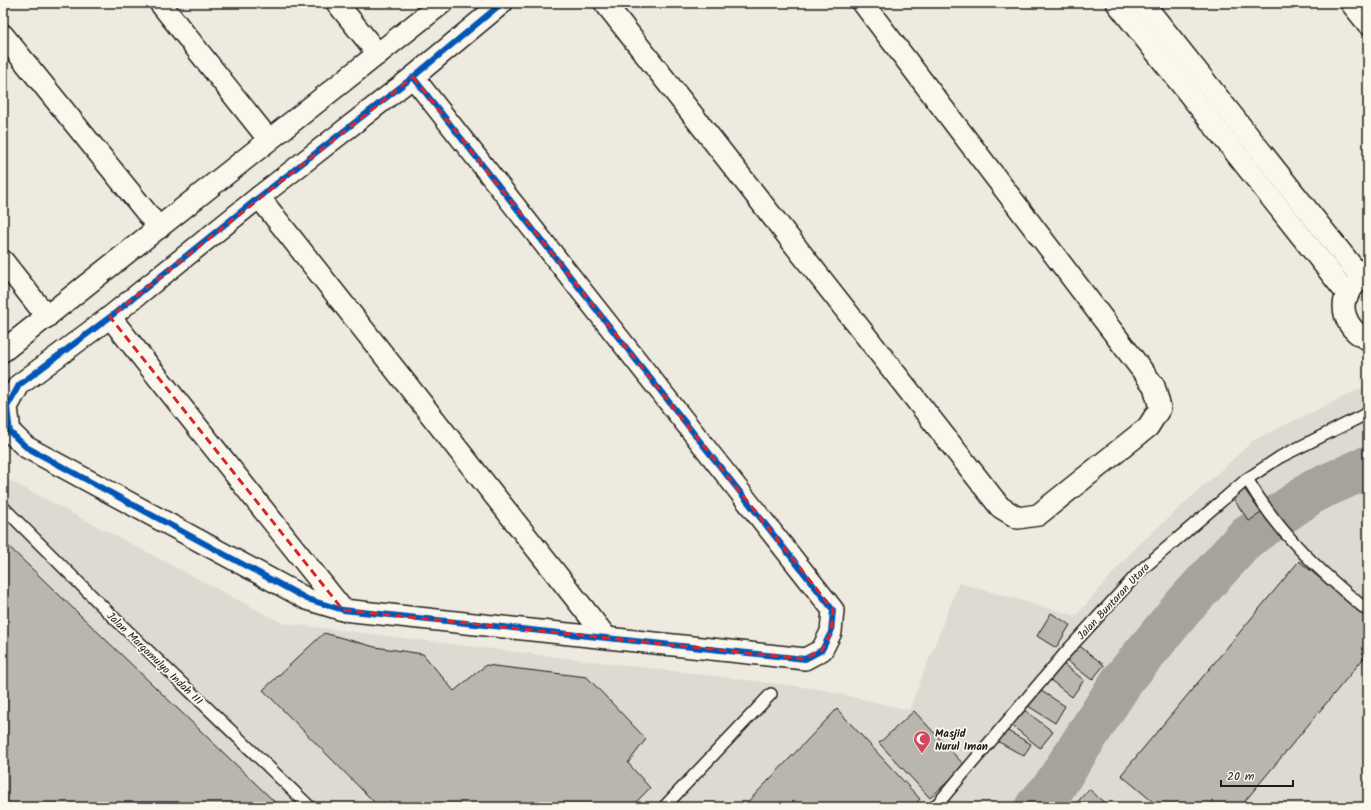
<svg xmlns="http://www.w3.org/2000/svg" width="1371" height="810" font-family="Kalam,sans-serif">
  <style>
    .built { fill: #dedad1 }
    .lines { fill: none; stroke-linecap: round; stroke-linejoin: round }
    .river { stroke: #a6a39d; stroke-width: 43 }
    .building { fill: #b9b6af; stroke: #1c1c1c }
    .service-casing { stroke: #1c1c1c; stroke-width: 14 }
    .minor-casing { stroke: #1c1c1c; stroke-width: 24 }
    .service { stroke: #fbf7ec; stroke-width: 11 }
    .minor { stroke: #fbf7ec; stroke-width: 21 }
    .cycleway-casing { stroke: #fbf7ec; stroke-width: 8 }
    .cycleway { stroke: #0057b8; stroke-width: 6 }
    .marked { fill: none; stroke: #d62828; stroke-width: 3; stroke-dasharray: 8 5; stroke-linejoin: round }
    .labels { text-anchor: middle; stroke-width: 3.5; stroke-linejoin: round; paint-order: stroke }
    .street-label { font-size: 11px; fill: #1c1c1c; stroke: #fbf7ec }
    .poi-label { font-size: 11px; font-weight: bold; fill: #1c1c1c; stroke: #fbf7ec; text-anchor: start }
  </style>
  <rect width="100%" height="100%" fill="#eeeadf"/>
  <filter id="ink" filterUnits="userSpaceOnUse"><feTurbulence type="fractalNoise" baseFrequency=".025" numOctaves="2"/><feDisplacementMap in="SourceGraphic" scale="8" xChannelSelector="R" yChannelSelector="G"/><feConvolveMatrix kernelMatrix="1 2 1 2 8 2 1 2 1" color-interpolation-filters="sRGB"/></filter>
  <g filter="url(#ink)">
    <!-- built -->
    <path class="built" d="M1368,385V807H3V477L282,623L819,689L909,710L959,583L1076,616L1131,552L1254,440Z"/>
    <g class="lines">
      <!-- river -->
      <path class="river" d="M1036,807L1053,788L1122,681L1184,606L1246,538L1314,491L1368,467"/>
    </g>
    <!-- building -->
    <g class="building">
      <path d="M1243,487L1261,513L1249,521L1231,496Z"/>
      <path d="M3,541L280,807H3Z"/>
      <path d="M1299,561L1368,618V653L1240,807H1159L1121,775Z"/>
      <path d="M1051,613L1070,625L1056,648L1037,636Z"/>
      <path d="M324,633L375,647L423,654L454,691L486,665L587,677L646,739L628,763L650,788L631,807H379L263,690Z"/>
      <path d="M1077,644L1104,665L1092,680L1065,659Z"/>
      <path d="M1062,663L1084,680L1072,697L1049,679Z"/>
      <path d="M1038,689L1065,706L1055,723L1028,706Z"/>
      <path d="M1022,708L1053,732L1040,748L1010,724Z"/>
      <path d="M837,709L920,799L913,807H743Z"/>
      <path d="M914,711L965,766L930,798L879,743Z"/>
      <path d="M1004,729L1031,744L1024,756L997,741Z"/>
      <path d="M1089,789L1109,807H1073Z"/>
    </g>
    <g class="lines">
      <!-- service casing -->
      <g class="service-casing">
        <g id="service">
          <path d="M1247,479C1280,535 1319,571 1368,611"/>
          <path d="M3,507L109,613L310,807"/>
          <path d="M664,807L771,694"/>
          <path d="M935,807L1066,652L1140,571L1247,479L1280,457L1368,413"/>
        </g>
      </g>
      <!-- minor casing -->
      <g class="minor-casing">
        <g id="minor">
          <path d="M160,3L269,140"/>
          <path d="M337,3L378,54"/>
          <path d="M605,3L1000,507L1018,518L1038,515L1148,427L1160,408L1154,386L863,3"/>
          <path d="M1117,3L1348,295"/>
          <path d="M1143,3L1363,280"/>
          <path d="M1351,3L1368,24"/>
          <path d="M3,35L159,228"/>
          <path d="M413,77L833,610L831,632L822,650L805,659L343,610L307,599L26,447L10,432L7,407L19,385L110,317L259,197L413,77L502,3"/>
          <path d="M259,197L606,637"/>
          <path d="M3,261L47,317"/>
          <path d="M1355,285C1334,301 1346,332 1368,339"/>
          <path d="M110,317L343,610"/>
          <path d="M3,351L442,3"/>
        </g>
      </g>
      <!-- service -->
      <use href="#service" class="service"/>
      <!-- minor -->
      <use href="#minor" class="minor"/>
      <!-- cycleway casing -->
      <g class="cycleway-casing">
        <path id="cycleway" d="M413,77L833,610L831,632L822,650L805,659L343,610L307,599L26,447L10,432L7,407L19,385L110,317L259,197L413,77L502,3"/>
      </g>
      <!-- cycleway -->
      <use href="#cycleway" class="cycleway"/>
    </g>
  </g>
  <!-- marked area -->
  <path class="marked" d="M413,77L833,610L831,632L822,650L805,659L343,610L110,317Z"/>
  <!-- icons -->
  <defs>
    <g id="mosque-pin" transform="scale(0.9)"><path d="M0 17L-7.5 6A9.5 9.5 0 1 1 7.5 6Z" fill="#d1495b" stroke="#fbf7ec"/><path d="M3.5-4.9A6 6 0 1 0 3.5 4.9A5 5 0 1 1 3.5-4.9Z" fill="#fff"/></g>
  </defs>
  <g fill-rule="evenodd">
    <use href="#mosque-pin" x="922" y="739"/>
  </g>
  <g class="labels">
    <!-- street labels -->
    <g class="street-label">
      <text transform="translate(1113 601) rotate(-47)" y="4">Jalan Buntaran Utara</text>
      <text transform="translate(155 658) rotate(44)" y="4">Jalan Margomulyo Indah III</text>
    </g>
    <!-- poi labels -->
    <g class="poi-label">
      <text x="935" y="737">Masjid<tspan x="935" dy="13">Nurul Iman</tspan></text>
    </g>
  </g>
  <!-- margin -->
  <rect width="1371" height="810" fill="none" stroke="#fbf7ec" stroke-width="16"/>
  <rect x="8" y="8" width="1355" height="794" fill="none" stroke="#1c1c1c" stroke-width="1.5" filter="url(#ink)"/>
  <!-- scale -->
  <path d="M1221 780v6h72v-6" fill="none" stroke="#1c1c1c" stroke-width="2"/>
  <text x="1227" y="780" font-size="12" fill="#1c1c1c" stroke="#fbf7ec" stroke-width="3" paint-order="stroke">20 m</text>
</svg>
